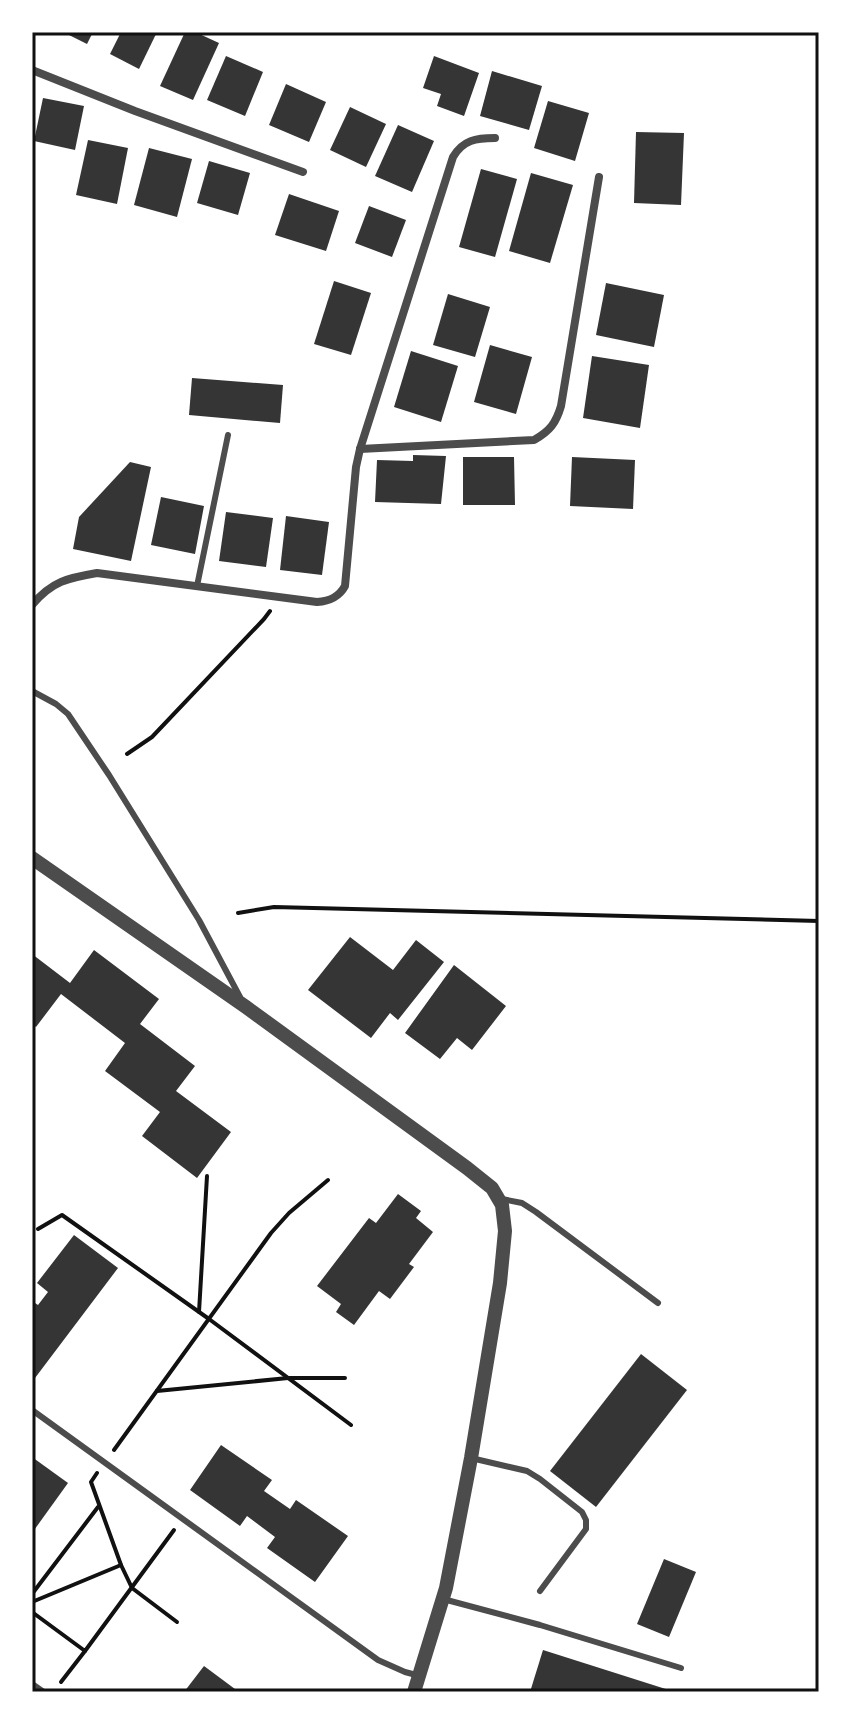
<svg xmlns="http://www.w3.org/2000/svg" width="851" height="1724" font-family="'DM Sans',sans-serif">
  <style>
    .building { fill: #353535 }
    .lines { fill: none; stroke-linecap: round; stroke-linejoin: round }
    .path { stroke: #111; stroke-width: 4 }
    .service { stroke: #4c4c4c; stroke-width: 6 }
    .minor { stroke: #4c4c4c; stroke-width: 8 }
    .tertiary { stroke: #4c4c4c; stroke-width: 14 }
    .neatline { fill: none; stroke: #111; stroke-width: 3 }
  </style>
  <rect width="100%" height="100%" fill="#fff"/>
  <!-- building -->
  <g class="building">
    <path d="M63,32H93L87,44Z"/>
    <path d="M121,32H157L139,69L110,54Z"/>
    <path d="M185,32H195L219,43L193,100L160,86Z"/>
    <path d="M226,56L263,72L245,116L207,100Z"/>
    <path d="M434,56L479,73L464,116L437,106L441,94L423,88Z"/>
    <path d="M492,71L542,86L529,130L480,116Z"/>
    <path d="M286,84L326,102L309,142L269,125Z"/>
    <path d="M43,98L84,106L75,150L34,141Z"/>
    <path d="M548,101L589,113L575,161L534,148Z"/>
    <path d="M350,107L386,124L366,167L330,150Z"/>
    <path d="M398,125L434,141L412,192L375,176Z"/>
    <path d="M636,132L684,133L681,205L634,203Z"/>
    <path d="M88,140L128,148L117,204L76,195Z"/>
    <path d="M149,148L192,159L177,217L134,205Z"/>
    <path d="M209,161L250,173L238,215L197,203Z"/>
    <path d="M481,169L517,179L495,257L459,247Z"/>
    <path d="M531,173L573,185L550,263L509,251Z"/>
    <path d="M289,194L339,211L326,251L275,235Z"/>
    <path d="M369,206L406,220L392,257L355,243Z"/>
    <path d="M334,281L371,293L351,355L314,344Z"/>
    <path d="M606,283L664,295L654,347L596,335Z"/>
    <path d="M448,294L490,307L475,357L433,345Z"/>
    <path d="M490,345L532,357L516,414L474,402Z"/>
    <path d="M411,351L458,366L441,422L394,407Z"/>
    <path d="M592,356L649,365L640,428L583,418Z"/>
    <path d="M192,378L283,385L280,423L189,415Z"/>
    <path d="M413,455L446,456L441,504L375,502L377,460L413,461Z"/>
    <path d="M463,457H514L515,505H463Z"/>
    <path d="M572,457L635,460L633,509L570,506Z"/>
    <path d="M130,462L151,467L131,561L73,549L79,517Z"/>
    <path d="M161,497L204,506L195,554L151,545Z"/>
    <path d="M226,512L273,518L266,567L219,561Z"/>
    <path d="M286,516L329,522L322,575L280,570Z"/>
    <path d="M350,937L393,970L416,940L444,962L398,1020L390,1013L371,1038L308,990Z"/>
    <path d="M94,950L159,999L140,1024L195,1066L176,1091L231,1132L197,1178L142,1136L160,1112L105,1071L125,1043L61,994L36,1027L32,1024V954L70,983Z"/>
    <path d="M454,965L506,1006L472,1050L457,1038L440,1059L405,1033Z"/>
    <path d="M398,1194L421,1211L416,1218L433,1232L409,1264L414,1267L390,1299L379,1291L354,1325L336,1312L341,1304L317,1286L369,1218L376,1223Z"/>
    <path d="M74,1235L118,1268L32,1382V1301L38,1305L48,1292L37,1283Z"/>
    <path d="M641,1354L687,1390L596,1507L550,1471Z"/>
    <path d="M221,1445L272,1480L264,1491L290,1509L296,1500L348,1536L315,1582L267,1548L275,1537L247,1516L240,1526L190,1490Z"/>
    <path d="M32,1457L68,1483L32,1533Z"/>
    <path d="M664,1559L696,1572L669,1637L637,1624Z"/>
    <path d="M543,1650L672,1691V1692H530Z"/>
    <path d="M204,1666L239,1692H184Z"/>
  </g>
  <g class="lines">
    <!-- path -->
    <g class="path">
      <path d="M127,754L152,737L264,619L270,611"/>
      <path d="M238,913L274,907L819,921"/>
      <path d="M38,1229L62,1215L209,1319L351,1425"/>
      <path d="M199,1312L207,1176"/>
      <path d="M157,1391L288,1378H345"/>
      <path d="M114,1450L271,1233L289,1213L328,1180"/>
      <path d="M97,1473L91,1482L121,1565"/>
      <path d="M32,1594L98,1507"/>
      <path d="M32,1602L121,1565L132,1588L177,1622"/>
      <path d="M32,1612L85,1651L174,1530"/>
      <path d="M61,1682L85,1651"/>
    </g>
    <!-- service -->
    <g class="service">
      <path d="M197,586L228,435"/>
      <path d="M32,691L56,704L68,714L109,775L199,920L240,997"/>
      <path d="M502,1199L522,1203L536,1212L658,1303"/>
      <path d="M32,1410L378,1660L405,1672L420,1676"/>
      <path d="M471,1458L527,1471L540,1479L582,1512L586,1520V1529L540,1591"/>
      <path d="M443,1599L540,1625L681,1668"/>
    </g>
    <!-- minor -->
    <g class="minor">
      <path d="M32,70L135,111L303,172"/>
      <path d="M360,449L534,440C550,431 556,423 561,406L599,177"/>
      <path d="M32,605C52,581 68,578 97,573L317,602C330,601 339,597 345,586L356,467L360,449L453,157C463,140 476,138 495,138"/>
      <path d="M32,1685L42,1692"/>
    </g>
    <!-- tertiary -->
    <path class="tertiary" d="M32,858L246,1007L467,1168L492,1188L502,1205L505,1231L500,1283L471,1458L446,1588L414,1692"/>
  </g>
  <!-- border -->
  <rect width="851" height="1724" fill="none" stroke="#ffffff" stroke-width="68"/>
  <rect x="34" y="34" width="783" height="1656" class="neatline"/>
</svg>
